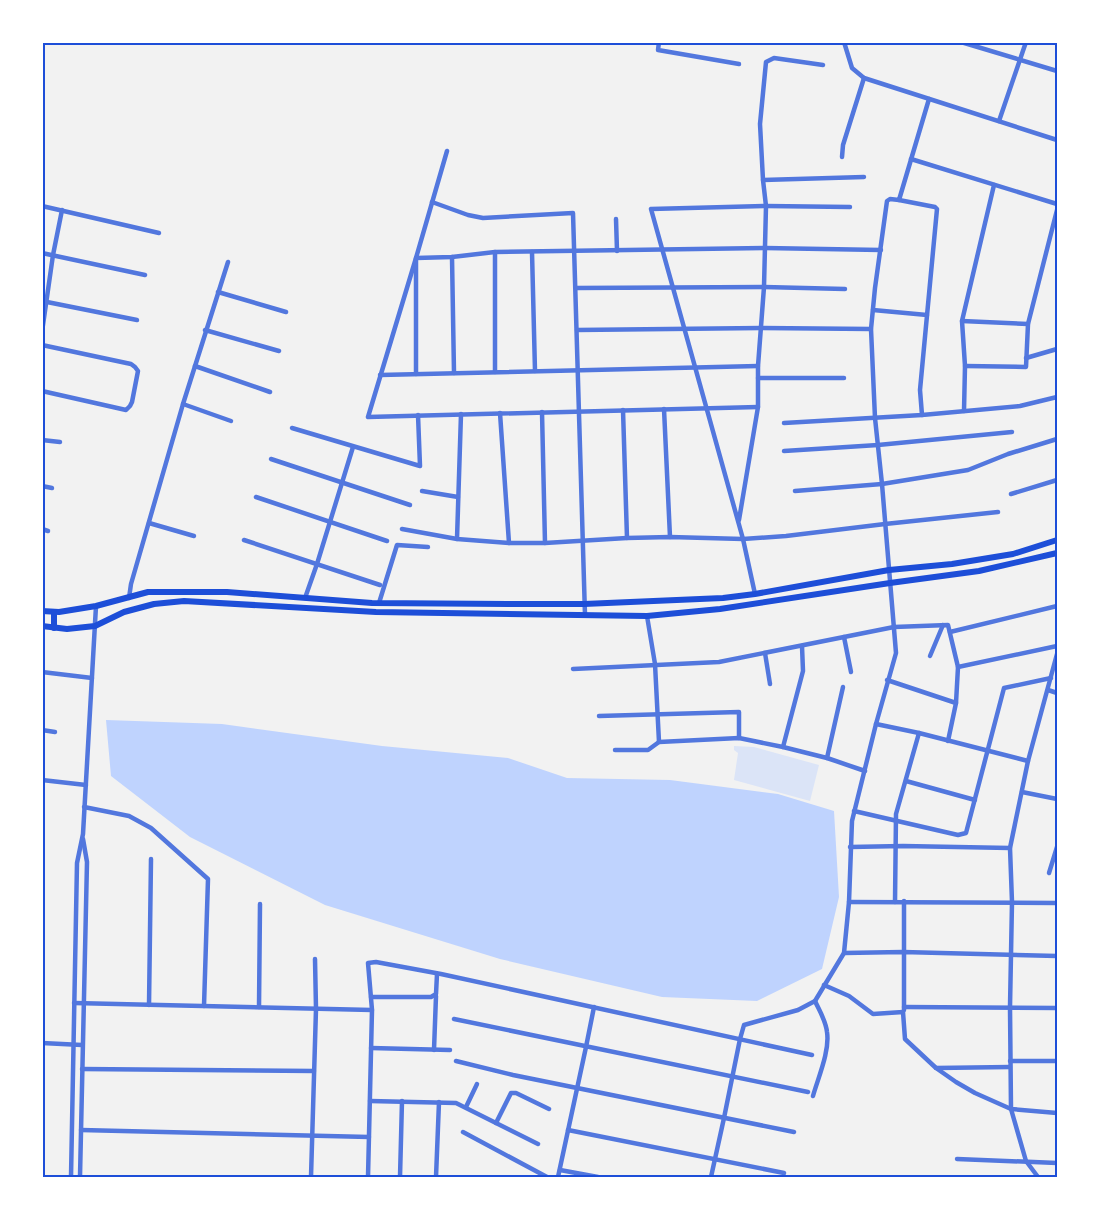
<svg xmlns="http://www.w3.org/2000/svg" width="1099" height="1219" font-family="Cabin,sans-serif">
	<style>
		.green { fill: #dbe4f7 }
		.water { fill: #bfd3fe }
		.lines { fill: none; stroke-linecap: round; stroke-linejoin: round }
		.minor { stroke: #5277de; stroke-width: 4.5 }
		.secondary { stroke: #1d4ed8; stroke-width: 6 }
		.neatline { fill: none; stroke: #1d4ed8; stroke-width: 2 }
	</style>
	<rect width="100%" height="100%" fill="#f2f2f2"/>
	<polygon class="green" points="734,746 754,747 819,765 810,801 734,780 738,753 734,750"/>
	<polygon class="water" points="106,720 222,724 382,746 508,758 567,778 670,780 778,794 834,811 839,897 822,969 757,1001 662,997 500,959 325,905 190,837 111,776"/>
	<g class="lines">
		<g class="minor">
			<polyline points="659,42 658,50 739,64"/>
			<polyline points="844,42 852,68 864,78 1057,140"/>
			<polyline points="961,42 1057,71"/>
			<polyline points="999,121 1026,42"/>
			<polyline points="447,151 416,258 368,417 758,407"/>
			<polyline points="842,157 843,145 864,78"/>
			<polyline points="911,159 1057,204"/>
			<polyline points="763,180 864,177"/>
			<polyline points="899,200 935,207 937,209 920,390 922,415"/>
			<polyline points="432,202 468,215 483,218 573,213 585,615"/>
			<polyline points="42,206 159,233"/>
			<polyline points="616,219 617,251"/>
			<polyline points="495,252 495,372"/>
			<polyline points="532,252 535,371"/>
			<polyline points="42,253 145,275"/>
			<polyline points="452,257 454,373"/>
			<polyline points="576,288 764,287 845,289"/>
			<polyline points="218,292 286,312"/>
			<polyline points="42,301 137,320"/>
			<polyline points="873,310 927,315"/>
			<polyline points="962,321 1028,324"/>
			<polyline points="205,330 279,351"/>
			<polyline points="577,330 761,328 871,329"/>
			<polyline points="42,332 53,255 62,210"/>
			<polyline points="42,345 131,364 135,367 138,371 132,402 130,406 126,410 42,391"/>
			<polyline points="1026,358 1057,349"/>
			<polyline points="195,366 270,392"/>
			<polyline points="965,366 1026,367 1028,324 1057,210"/>
			<polyline points="416,374 416,258 452,257 495,252 765,248 881,250"/>
			<polyline points="380,375 758,366"/>
			<polyline points="758,378 844,378"/>
			<polyline points="183,404 231,421"/>
			<polyline points="664,409 670,537"/>
			<polyline points="623,410 627,538"/>
			<polyline points="964,411 965,366 962,321 994,185"/>
			<polyline points="542,412 545,543"/>
			<polyline points="500,413 509,543"/>
			<polyline points="784,423 922,415 1020,406 1057,397"/>
			<polyline points="292,428 420,466 418,415"/>
			<polyline points="42,440 60,442"/>
			<polyline points="784,451 878,445 1012,432"/>
			<polyline points="271,459 410,505"/>
			<polyline points="42,486 52,488"/>
			<polyline points="422,491 458,497"/>
			<polyline points="795,491 882,484 968,470 1008,454 1057,439"/>
			<polyline points="1011,494 1057,480"/>
			<polyline points="256,497 387,541"/>
			<polyline points="739,520 758,407 758,366 764,287 766,206 763,180 760,124 766,62 774,58 823,65"/>
			<polyline points="149,523 194,536"/>
			<polyline points="42,529 48,531"/>
			<polyline points="402,529 457,539 509,543 545,543 627,538 670,537 743,539 786,536 885,524 998,512"/>
			<polyline points="457,539 461,414"/>
			<polyline points="244,540 380,585"/>
			<polyline points="755,594 743,539 651,209 766,206 850,207"/>
			<polyline points="129,598 131,584 183,404 228,262"/>
			<polyline points="305,598 317,564 353,447"/>
			<polyline points="379,603 397,545 428,547"/>
			<polyline points="647,616 655,664 659,742"/>
			<polyline points="950,632 1057,606"/>
			<polyline points="844,637 851,672"/>
			<polyline points="765,653 770,684"/>
			<polyline points="930,656 943,625"/>
			<polyline points="958,667 1057,646"/>
			<polyline points="573,669 719,662 894,627 948,625 958,667 956,703 948,741"/>
			<polyline points="42,672 92,678"/>
			<polyline points="887,680 956,703"/>
			<polyline points="1048,690 1057,693"/>
			<polyline points="599,716 739,712 739,738"/>
			<polyline points="876,724 919,733 1028,761"/>
			<polyline points="42,730 55,732"/>
			<polyline points="783,747 803,671 802,646"/>
			<polyline points="615,750 648,750 659,742 739,738 783,747 827,758 865,771"/>
			<polyline points="827,758 843,687"/>
			<polyline points="42,780 86,785"/>
			<polyline points="906,781 975,800"/>
			<polyline points="1022,792 1057,799"/>
			<polyline points="84,807 129,816 151,828 208,879 204,1006"/>
			<polyline points="854,811 958,835 966,833 1004,688 1051,678"/>
			<polyline points="850,847 903,846 1010,848"/>
			<polyline points="1049,873 1057,847"/>
			<polyline points="904,901 904,1010"/>
			<polyline points="849,902 1057,903"/>
			<polyline points="895,902 896,814 919,733"/>
			<polyline points="844,953 903,952 1057,956"/>
			<polyline points="824,985 849,996 873,1014 903,1012 905,1039 936,1068 956,1082 975,1093 1011,1109 1057,1113"/>
			<polyline points="371,997 431,997 436,994 437,974"/>
			<polyline points="74,1003 372,1010"/>
			<polyline points="149,1005 151,859"/>
			<polyline points="259,1007 260,904"/>
			<polyline points="904,1007 1057,1008"/>
			<polyline points="454,1019 808,1092"/>
			<polyline points="42,1043 82,1045"/>
			<polyline points="371,1048 450,1050"/>
			<polyline points="434,1050 436,996"/>
			<polyline points="456,1061 513,1075 794,1132"/>
			<polyline points="1010,1061 1057,1061"/>
			<polyline points="936,1068 1010,1067"/>
			<polyline points="82,1069 314,1071"/>
			<path d="M813 1096C818 1078 830 1051 827 1032 826 1021 819 1010 815 1001"/>
			<polyline points="370,1101 456,1103 538,1144"/>
			<polyline points="466,1107 477,1084"/>
			<polyline points="496,1123 511,1093 516,1093 549,1109"/>
			<polyline points="81,1130 369,1137"/>
			<polyline points="568,1130 784,1173"/>
			<polyline points="463,1132 547,1177"/>
			<polyline points="957,1159 1057,1163"/>
			<polyline points="560,1170 598,1177"/>
			<polyline points="71,1177 77,863 83,834 96,606"/>
			<polyline points="80,1177 87,862 83,839"/>
			<polyline points="311,1177 316,1009 315,959"/>
			<polyline points="368,1177 372,1010 368,963 376,962 441,974 812,1055"/>
			<polyline points="400,1177 402,1101"/>
			<polyline points="436,1177 439,1102"/>
			<polyline points="558,1177 586,1047 594,1007"/>
			<polyline points="711,1177 724,1118 740,1039 744,1025 798,1010 815,1001 844,953 849,902 852,821 876,724 896,653 882,484 875,418 871,329 875,288 887,201 890,199 899,200 929,99"/>
			<polyline points="1038,1177 1026,1161 1011,1109 1010,1007 1012,902 1010,848 1028,761 1057,654"/>
		</g>
		<g class="secondary">
			<polyline points="42,611 59,612 96,606 148,592 227,592 372,603 508,604 584,604 723,598 755,594 889,570 952,564 1013,554 1057,540"/>
			<polyline points="42,626 67,629 95,626 124,612 154,604 184,601 376,612 647,616 720,609 890,583 979,571 1057,553"/>
			<polyline points="54,628 54,612"/>
		</g>
	</g>
	<rect width="1099" height="1219" fill="none" stroke="#ffffff" stroke-width="87"/>
	<rect x="44" y="44" width="1012" height="1132" class="neatline"/>
</svg>
